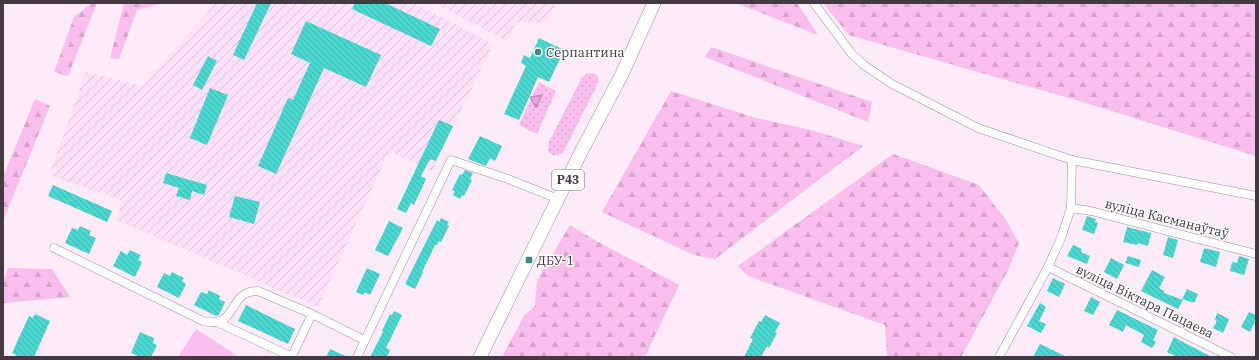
<svg xmlns="http://www.w3.org/2000/svg" width="1259" height="360" font-family="'IBM Plex Serif',serif">
	<style>
		.industrial { fill: url(#industrial-furrows) }
		.grass { fill: url(#grass-dots) }
		.forest { fill: url(#forest-firs) }
		.green { fill: #f9bdee }
		.water { fill: url(#water-waves); stroke: #ba82b0 }
		.building { fill: url(#building-back-hatch) }
		.lines { fill: none; stroke-linecap: round; stroke-linejoin: round }
		.street-casing { stroke: #a88ca2; stroke-width: 9 }
		.primary-casing { stroke: #a88ca2; stroke-width: 14 }
		.street { stroke: #fff; stroke-width: 8 }
		.primary { stroke: #fff; stroke-width: 13 }
		.poi-dot { fill: #3f8781; stroke: #fff; stroke-width: 1.5 }
		.labels { text-anchor: middle; stroke-width: 3; stroke-linejoin: round; paint-order: stroke }
		.shield { fill: #fff; stroke: #7c747b; stroke-width: 1 }
		.shield-label { font-size: 12px; font-weight: bold; fill: #443842 }
		.poi-label { font-size: 13px; fill: #443842; stroke: #fff; text-anchor: start }
		.street-label { font-size: 13px; fill: #443842; stroke: #fff }
	</style>
	<defs>
		<pattern id="industrial-furrows" width="10" height="10" patternUnits="userSpaceOnUse"><rect width="10" height="10" fill="#fee0f8"/><path d="M-1 1l2-2M0 10L10 0M9 11l2-2" fill="none" stroke="#dbc1d6"/></pattern>
		<pattern id="grass-dots" width="8" height="8" patternUnits="userSpaceOnUse"><rect width="8" height="8" fill="#f9bdee"/><path d="M2 2h.1M6 6h.1" fill="none" stroke="#d7a3cd" stroke-width="1.8" stroke-linecap="round"/></pattern>
		<pattern id="forest-firs" width="22" height="20" patternUnits="userSpaceOnUse"><rect width="22" height="20" fill="#f9bdee"/><path d="M5 1l3.5 6h-7zM16 11l3.5 6h-7z" fill="#d7a3cd"/></pattern>
		<pattern id="water-waves" width="16" height="10" patternUnits="userSpaceOnUse"><rect width="16" height="10" fill="#eda1df"/><path d="M0 5q4-4 8 0t8 0" fill="none" stroke="#c284b6"/></pattern>
		<pattern id="building-back-hatch" width="6" height="6" patternUnits="userSpaceOnUse"><rect width="6" height="6" fill="#49d7cf"/><path d="M-1 5l2 2M0 0l6 6M5-1l2 2" fill="none" stroke="#41b9b3"/></pattern>
	</defs>
	<rect width="100%" height="100%" fill="#fdebf9"/>
	<g class="industrial">
		<polygon points="216,3 414,3 493,44 432,171 389,151 318,307 116,220 123,201 49,175 86,72 141,86"/>
		<polygon points="434,3 556,3 548,20 542,23 536,23 521,21 515,24 507,41"/>
	</g>
	<g class="grass">
		<polygon points="590,73 597,75 599,81 563,153 558,155 553,155 548,151 549,142 581,79 586,74"/>
		<polygon points="539,82 556,91 537,134 519,125"/>
	</g>
	<g class="forest">
		<polygon points="92,3 97,3 68,76 54,72 74,17"/>
		<polygon points="124,3 163,3 137,10 119,59 110,58"/>
		<polygon points="736,3 797,3 818,35"/>
		<polygon points="823,3 1256,3 1256,156 1083,102 849,35"/>
		<polygon points="711,47 872,102 868,122 705,57"/>
		<polygon points="671,91 756,118 811,130 863,146 715,259 694,255 602,212"/>
		<polygon points="35,99 50,106 3,221 3,177"/>
		<polygon points="893,154 979,185 1006,220 1019,243 1008,270 961,357 887,357 885,325 748,276 738,266"/>
		<polygon points="570,225 591,238 679,285 645,357 502,357 524,316 535,306 537,281"/>
		<polygon points="8,268 52,269 70,297 3,303 3,283"/>
	</g>
	<polygon class="green" points="196,329 239,357 178,357"/>
	<polygon class="water" points="542,95 536,108 530,97"/>
	<g class="building">
		<polygon points="257,3 271,3 244,60 233,55"/>
		<polygon points="355,3 385,3 440,29 431,46 352,9"/>
		<polygon points="306,21 381,55 366,87 324,68 276,174 258,166 288,98 293,100 310,63 291,54"/>
		<polygon points="539,38 564,50 549,82 538,77 519,120 504,114 526,66 521,63 524,55 530,58"/>
		<polygon points="208,56 217,61 202,90 193,85"/>
		<polygon points="210,88 228,95 207,145 190,138"/>
		<polygon points="439,120 453,126 436,161 430,159 421,176 426,179 414,205 411,203 406,213 397,209"/>
		<polygon points="480,136 502,146 495,161 490,158 486,166 468,159"/>
		<polygon points="465,170 473,173 470,179 472,180 464,196 462,195 460,199 453,195 455,191 452,190 460,174 462,175"/>
		<polygon points="166,173 207,185 204,195 192,191 190,200 176,196 179,188 163,183"/>
		<polygon points="53,185 112,211 107,222 48,196"/>
		<polygon points="235,196 260,202 254,224 229,217"/>
		<polygon points="1087,216 1096,219 1095,222 1098,223 1094,234 1082,230"/>
		<polygon points="441,218 449,222 447,225 449,226 441,242 439,241 437,245 435,245 422,272 423,272 415,289 405,284 437,220 439,222"/>
		<polygon points="389,221 403,228 388,256 375,250"/>
		<polygon points="80,226 91,231 89,235 96,238 89,254 65,243 72,228 78,230"/>
		<polygon points="1127,227 1151,233 1148,246 1138,243 1137,245 1123,242"/>
		<polygon points="1168,237 1178,240 1173,258 1163,255"/>
		<polygon points="1073,245 1082,249 1081,252 1090,256 1087,264 1067,256"/>
		<polygon points="1204,248 1220,252 1216,267 1200,262"/>
		<polygon points="130,250 141,255 138,260 142,262 135,277 113,266 121,251 127,255"/>
		<polygon points="1128,256 1141,260 1139,267 1125,263"/>
		<polygon points="1239,256 1249,259 1244,275 1230,271 1232,262 1237,263"/>
		<polygon points="1111,258 1124,265 1117,279 1104,272"/>
		<polygon points="367,268 380,274 370,295 365,292 363,295 356,292"/>
		<polygon points="1152,270 1165,277 1159,288 1164,291 1164,293 1183,300 1178,309 1141,291"/>
		<polygon points="172,272 184,278 182,281 186,284 179,298 157,287 164,273 170,276"/>
		<polygon points="1053,278 1065,284 1059,297 1047,291"/>
		<polygon points="1187,289 1198,294 1194,303 1182,299"/>
		<polygon points="209,290 220,296 219,299 225,302 219,315 216,316 194,305 201,292 207,294"/>
		<polygon points="1091,297 1100,302 1093,315 1084,311"/>
		<polygon points="1040,303 1046,307 1039,321 1046,324 1041,333 1027,326"/>
		<polygon points="246,305 295,329 288,344 238,321"/>
		<polygon points="1117,310 1158,330 1153,340 1156,342 1152,348 1141,342 1144,335 1126,325 1123,332 1109,325"/>
		<polygon points="394,311 402,315 386,348 390,350 387,357 370,357 383,332 382,331 390,314 392,315"/>
		<polygon points="1249,312 1256,315 1256,319 1250,332 1241,327"/>
		<polygon points="1217,313 1229,319 1223,333 1213,328 1217,321 1215,320"/>
		<polygon points="35,314 50,321 34,357 15,357 16,355 12,353 29,316 33,318"/>
		<polygon points="765,315 780,323 775,332 777,333 769,348 767,346 761,357 744,357 753,339 750,338 759,321 761,322"/>
		<polygon points="140,332 154,338 153,343 157,345 151,357 140,357 131,353"/>
		<polygon points="1174,337 1183,342 1212,357 1177,357 1167,352"/>
		<polygon points="1040,344 1067,357 1033,357"/>
		<polygon points="330,349 348,357 326,357"/>
	</g>
	<g class="lines">
		<g class="street-casing">
			<g id="street">
				<polyline points="814,3 851,53 864,65 892,84 978,128 1072,160 1256,196"/>
				<polyline points="1071,208 1091,211 1256,254"/>
				<path d="M54 248 203 321C239 330 226 291 258 291L312 314 364 340"/>
				<polyline points="1048,267 1231,357"/>
				<polyline points="219,323 288,355 293,354 312,314"/>
				<polyline points="357,357 451,160 508,179 558,199"/>
				<polyline points="999,357 1048,267 1061,238 1071,208 1072,160"/>
			</g>
		</g>
		<g class="primary-casing">
			<polyline id="primary" points="480,357 580,154 622,74 654,3"/>
		</g>
		<use href="#street" class="street"/>
		<use href="#primary" class="primary"/>
	</g>
	<g class="poi-dot">
		<circle cx="538" cy="52" r="4"/>
		<rect x="525" y="256" width="8" height="8" rx="2"/>
	</g>
	<g class="labels">
		<rect class="shield" x="552" y="170" width="32" height="20" rx="3"/>
		<g class="shield-label">
			<text x="568" y="184">Р43</text>
		</g>
		<g class="poi-label">
			<text x="546" y="57">Серпантина</text>
			<text x="537" y="265">ДБУ-1</text>
		</g>
		<g class="street-label">
			<text transform="translate(1167 218) rotate(14)" y="5">вуліца Касманаўтаў</text>
			<text transform="translate(1145 301) rotate(26)" y="5">вуліца Віктара Пацаева</text>
		</g>
	</g>
	<rect width="1259" height="360" fill="none" stroke="#443842" stroke-width="8"/>
</svg>
